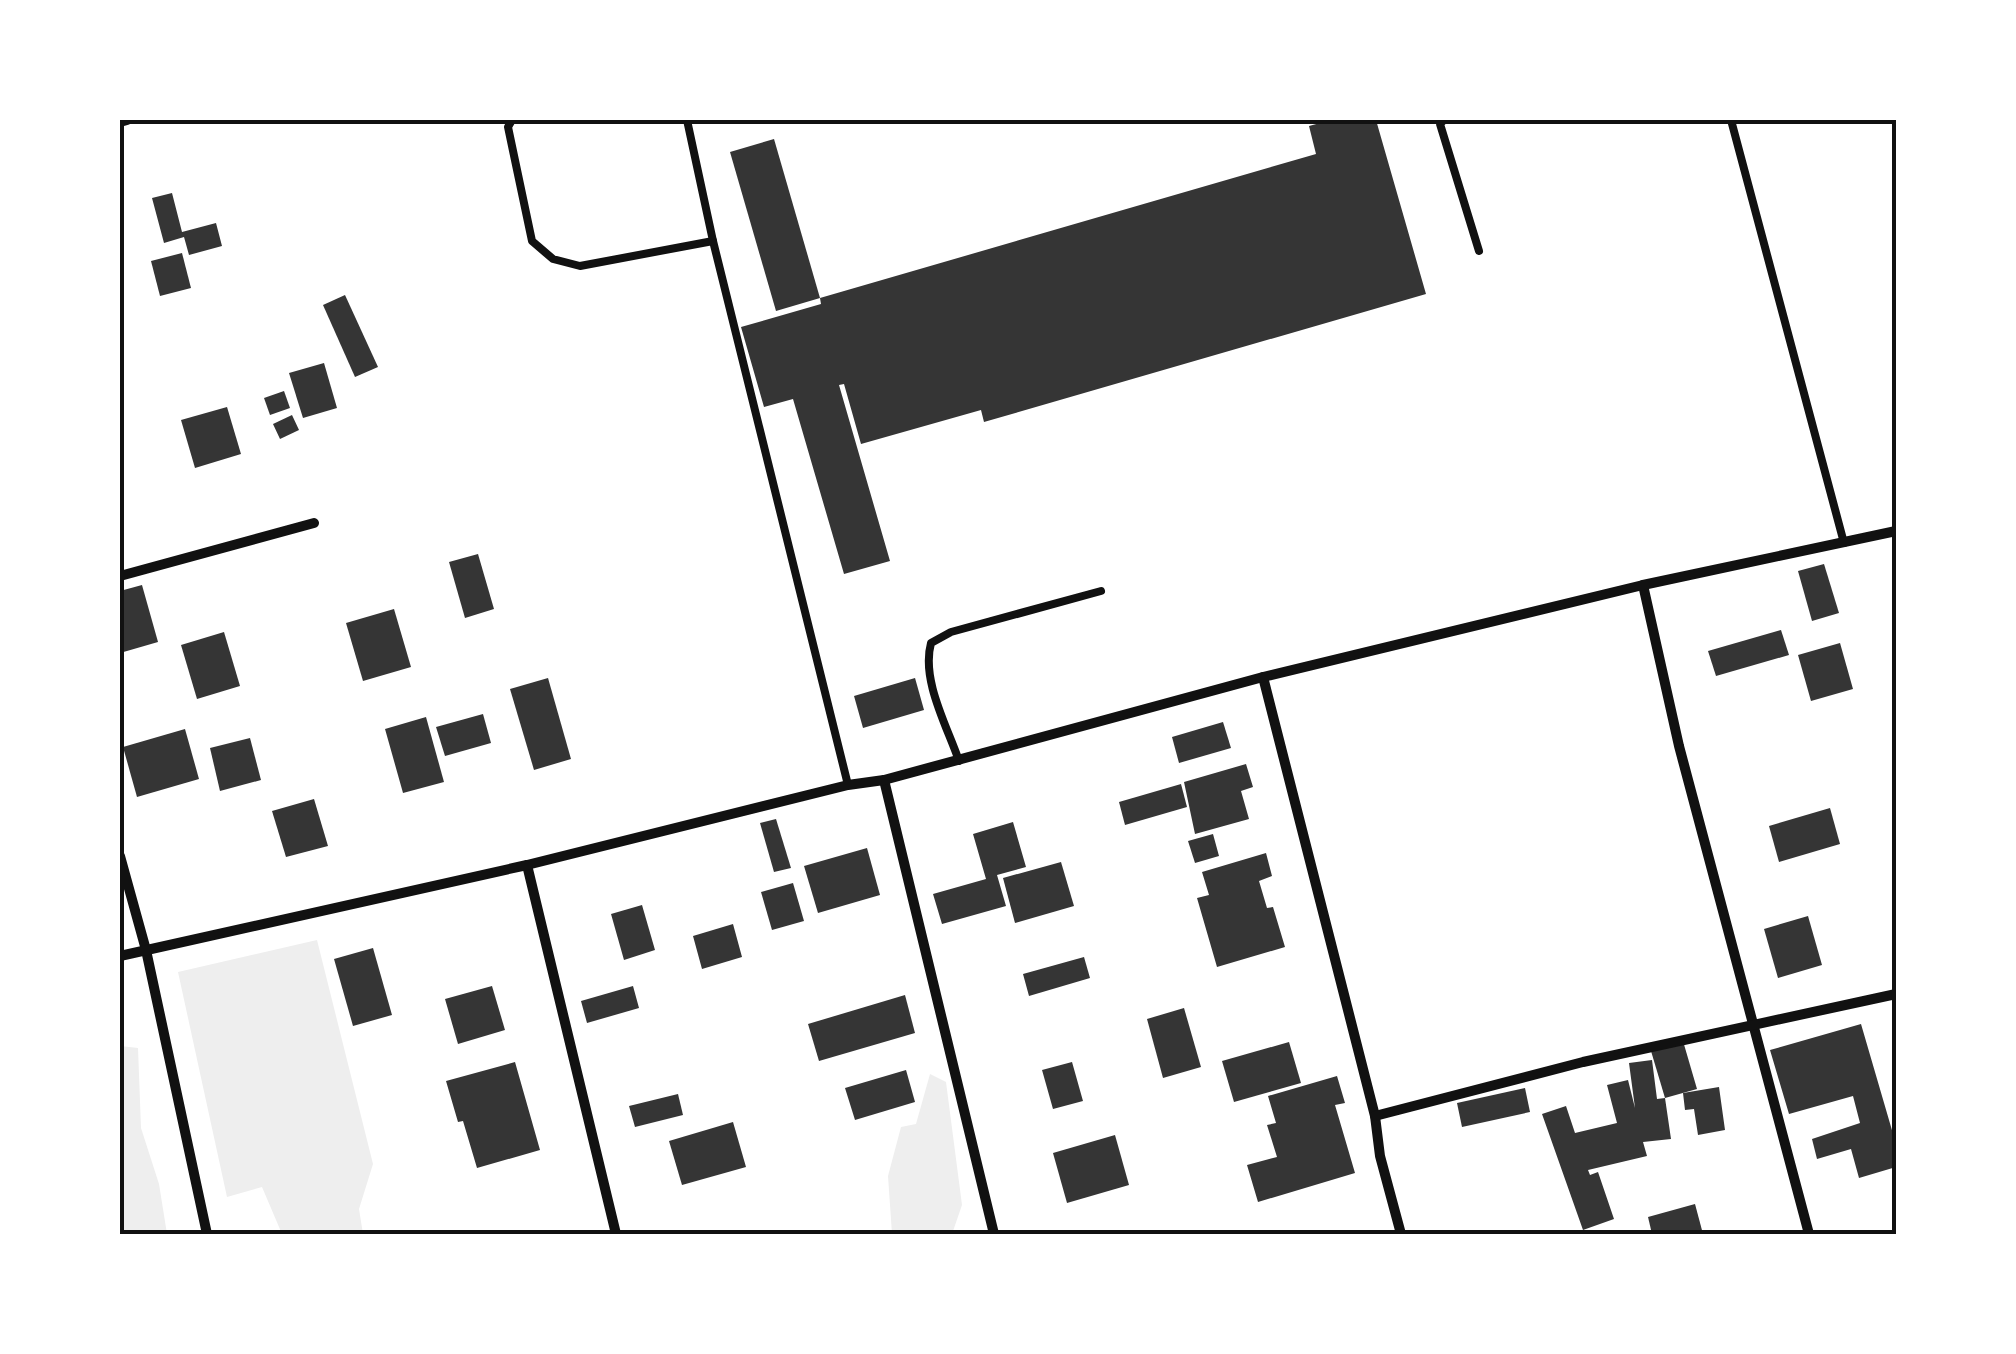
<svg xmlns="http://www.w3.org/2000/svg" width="2016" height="1354" font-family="Poppins,sans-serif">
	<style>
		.green { fill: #eee }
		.building { fill: #353535 }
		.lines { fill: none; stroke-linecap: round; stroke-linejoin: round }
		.service { stroke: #111; stroke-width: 8 }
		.minor { stroke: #111; stroke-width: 10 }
		.neatline { fill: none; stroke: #111; stroke-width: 4 }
	</style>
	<rect width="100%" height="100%" fill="#fff"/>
	<g class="green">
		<polygon points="317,940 373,1164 359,1209 363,1234 282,1234 262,1187 227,1197 178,972"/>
		<polygon points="120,1046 138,1048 141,1128 159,1184 167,1234 120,1234"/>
		<polygon points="930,1074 946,1082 962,1205 952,1234 892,1234 888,1176 901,1127 916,1124"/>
	</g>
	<g class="building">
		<polygon points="1331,120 1376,120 1426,294 984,422 981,410 861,444 844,384 839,385 890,561 844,574 793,399 764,407 741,327 821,304 820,298 1316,154 1309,126"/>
		<polygon points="774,139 820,298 776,311 730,152"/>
		<polygon points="172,193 182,232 216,223 222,246 189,255 184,237 164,243 152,198"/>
		<polygon points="182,253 191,288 160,296 151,261"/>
		<polygon points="345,295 378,367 355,377 323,305"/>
		<polygon points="324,363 337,408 303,418 289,373"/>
		<polygon points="284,391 290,408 270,415 264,398"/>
		<polygon points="227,407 241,454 195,468 181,420"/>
		<polygon points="292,415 299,430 280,439 273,424"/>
		<polygon points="478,554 494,609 465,618 449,562"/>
		<polygon points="1824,564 1839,613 1812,621 1798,571"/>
		<polygon points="142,585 158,642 120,653 120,591"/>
		<polygon points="394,609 411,667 363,681 346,623"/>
		<polygon points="1781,630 1789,655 1716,676 1708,651"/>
		<polygon points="224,632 240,686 197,699 181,645"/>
		<polygon points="1840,643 1853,689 1811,701 1798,655"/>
		<polygon points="548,678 571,759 534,770 510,689"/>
		<polygon points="915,678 924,710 863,728 854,696"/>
		<polygon points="483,714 491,743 445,756 436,727"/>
		<polygon points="426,717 444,782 403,793 385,729"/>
		<polygon points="1223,722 1231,748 1179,763 1172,737"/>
		<polygon points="185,729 199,779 137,797 123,747"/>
		<polygon points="250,738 261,780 220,791 210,748"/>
		<polygon points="1246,764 1253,787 1241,791 1249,819 1195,834 1184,782"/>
		<polygon points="1181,784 1187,807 1125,825 1119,802"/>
		<polygon points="314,799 328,846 286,857 272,811"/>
		<polygon points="1830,808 1840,844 1779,862 1769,826"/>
		<polygon points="776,819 791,868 774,872 760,823"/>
		<polygon points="1013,822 1026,867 997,875 1006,906 942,924 933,894 986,879 973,834"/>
		<polygon points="1213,834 1219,856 1195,863 1188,841"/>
		<polygon points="867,848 880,895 818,913 804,866"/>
		<polygon points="1266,853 1272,876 1259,881 1267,908 1273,907 1285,947 1217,967 1197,898 1209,895 1202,872"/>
		<polygon points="1061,862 1074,906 1015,923 1003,878"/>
		<polygon points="793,883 804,921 772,930 761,892"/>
		<polygon points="642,905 655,950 624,960 611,914"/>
		<polygon points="1808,916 1822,965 1778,978 1764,929"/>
		<polygon points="733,924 742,957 702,969 693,936"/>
		<polygon points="373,948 392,1015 353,1026 334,959"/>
		<polygon points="1084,957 1090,978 1029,996 1023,974"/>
		<polygon points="492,986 505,1030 458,1044 445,999"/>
		<polygon points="633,986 639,1008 587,1023 581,1001"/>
		<polygon points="905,995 915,1033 819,1061 808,1024"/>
		<polygon points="1184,1008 1201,1067 1163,1078 1147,1019"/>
		<polygon points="1861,1024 1896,1144 1896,1167 1859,1178 1851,1149 1817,1159 1812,1139 1860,1123 1853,1096 1789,1114 1770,1050"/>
		<polygon points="1683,1041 1697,1089 1665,1098 1651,1051"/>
		<polygon points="1289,1042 1301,1083 1234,1102 1222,1061"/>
		<polygon points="1652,1060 1657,1099 1665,1098 1671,1139 1643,1142 1647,1156 1588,1170 1590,1175 1598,1172 1614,1219 1583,1230 1542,1114 1566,1106 1575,1133 1617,1123 1607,1085 1628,1080 1635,1108 1629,1063"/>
		<polygon points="515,1062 540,1150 477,1168 463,1121 458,1122 446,1081"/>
		<polygon points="1072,1062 1083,1101 1053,1109 1042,1070"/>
		<polygon points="906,1070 915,1102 855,1120 845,1088"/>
		<polygon points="1337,1076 1345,1103 1335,1105 1355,1173 1258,1202 1247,1165 1277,1157 1267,1125 1276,1123 1268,1096"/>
		<polygon points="1719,1087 1725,1130 1698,1135 1694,1109 1685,1110 1683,1093"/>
		<polygon points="1525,1088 1530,1112 1462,1127 1457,1103"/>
		<polygon points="678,1094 683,1115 635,1127 629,1106"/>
		<polygon points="733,1122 746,1167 682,1185 669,1141"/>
		<polygon points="1115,1135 1129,1185 1067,1203 1053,1153"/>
		<polygon points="1695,1204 1703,1234 1652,1234 1648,1217"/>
	</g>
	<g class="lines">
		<g class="service">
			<polyline points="512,120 508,127 532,241 553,259 580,266 713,241"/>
			<polyline points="687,120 713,241 848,785"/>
			<polyline points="1444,120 1440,124 1479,251"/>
			<polyline points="1731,120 1844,543"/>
			<path d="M959 761C947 726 921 680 931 643L951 632 1101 591"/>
		</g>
		<g class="minor">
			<polyline points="120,122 127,120"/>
			<polyline points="120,576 314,523"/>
			<polyline points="1643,585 1679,746 1809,1234"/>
			<polyline points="1263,677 1375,1116 1380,1156 1401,1234"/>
			<polyline points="884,780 994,1234"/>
			<polyline points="120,856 146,950 207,1234"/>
			<polyline points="527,865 616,1234"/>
			<polyline points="120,956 527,865 848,785 884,780 1263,677 1643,585 1896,531"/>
			<polyline points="1375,1116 1583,1062 1896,994"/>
		</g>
	</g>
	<rect width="2016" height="1354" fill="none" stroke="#ffffff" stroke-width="245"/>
	<rect x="122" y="122" width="1772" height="1110" class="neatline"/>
</svg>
